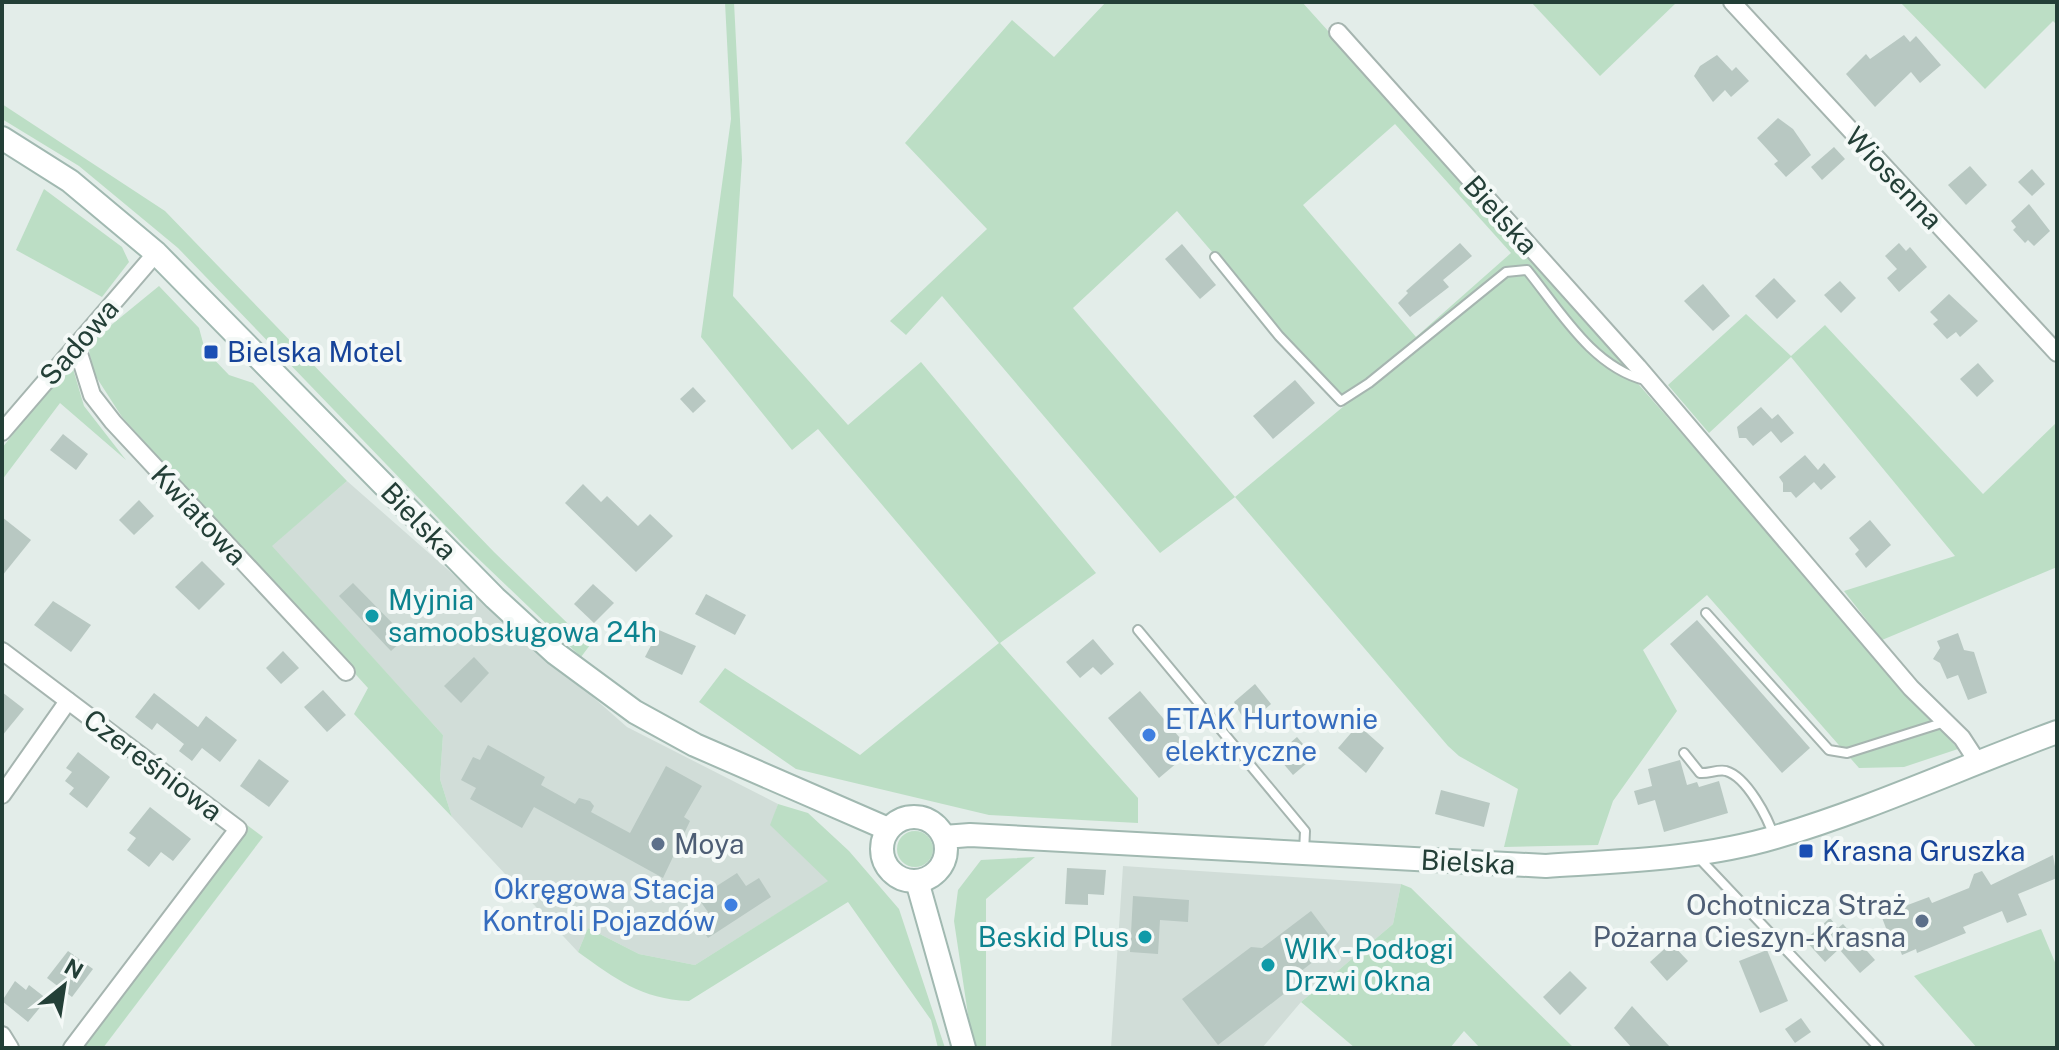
<svg xmlns="http://www.w3.org/2000/svg" width="2059" height="1050" font-family="'Public Sans',sans-serif">
	<style>
		.built { fill: #d1ddd8 }
		.green { fill: #bcdec5; fill-rule: evenodd }
		.building { fill: #b8c8c2 }
		.lines { fill: none; stroke-linecap: round; stroke-linejoin: round }
		.lane-casing { stroke: #a6b5b0; stroke-width: 12 }
		.street-casing { stroke: #a6b5b0; stroke-width: 20 }
		.secondary-casing { stroke: #a1b9b1; stroke-width: 26 }
		.lane { stroke: #fff; stroke-width: 8 }
		.street { stroke: #fff; stroke-width: 16 }
		.secondary { stroke: #fff; stroke-width: 22 }
		.transit-dot { fill: #1a4fb4; stroke: #f4f9f7; stroke-width: 3 }
		.culture-dot { fill: #0f9aa8; stroke: #f4f9f7; stroke-width: 3 }
		.shop-dot { fill: #3f7fe0; stroke: #f4f9f7; stroke-width: 3 }
		.service-dot { fill: #5c6f8a; stroke: #f4f9f7; stroke-width: 3 }
		.labels { text-anchor: middle; stroke-width: 8; stroke-linejoin: round; paint-order: stroke }
		.street-label { font-size: 28px; fill: #233f37; stroke: #f4f9f7 }
		.transit-label { font-size: 28px; fill: #164399; stroke: #f4f9f7; text-anchor: start }
		.culture-label { font-size: 28px; fill: #0d838f; stroke: #f4f9f7; text-anchor: start }
		.shop-label { font-size: 28px; fill: #366cbe; stroke: #f4f9f7; text-anchor: start }
		.service-label { font-size: 28px; fill: #4e5e75; stroke: #f4f9f7; text-anchor: start }
	</style>
	<rect width="100%" height="100%" fill="#e3ede9"/>
	<g class="built">
		<polygon points="347,481 627,727 778,804 771,825 829,881 695,965 639,954 588,928 578,952 452,817 440,779 443,735 271,546"/>
		<polygon points="1123,866 1401,884 1393,924 1301,1002 1262,1048 1111,1048"/>
	</g>
	<g class="green">
		<polygon points="725,2 734,2 742,160 733,296 848,425 921,362 1096,573 1000,643 1138,798 1138,823 989,815 796,769 699,702 725,668 860,755 999,643 818,429 792,450 701,337 731,119"/>
		<path d="M1106 2H1302L1628 364 1626 370 1958 749 1904 767 1859 768 1707 595 1643 650 1677 711 1613 801 1598 845 1504 847 1518 789 1459 756 1448 746 1235 497 1160 553 942 296 906 335 890 321 987 229 905 143 1012 20 1054 57ZM1395 124 1511 253 1416 337 1303 205ZM1177 211 1344 406 1235 497 1073 308Z"/>
		<polygon points="1531,2 1677,2 1600,76"/>
		<polygon points="1900,2 2057,2 2057,25 2053,21 1985,89"/>
		<polygon points="2,104 165,211 494,552 590,645 581,657 464,545 178,248 79,166 2,119"/>
		<polygon points="44,189 122,247 129,262 102,297 16,250"/>
		<polygon points="159,286 199,328 205,350 229,375 253,383 347,481 272,546 443,735 440,779 452,817 354,714 368,688 122,417 93,372 88,344"/>
		<polygon points="1746,314 1791,356 1825,325 1983,494 2057,422 2057,567 1882,640 1844,591 1955,556 1791,357 1709,433 1668,385"/>
		<polygon points="71,362 84,406 126,460 60,403 2,480 2,448"/>
		<path d="M778 804 808 813 849 851 899 909 945 1048H938L931 1020 848 902 689 1001C641 999 616 979 578 952L588 928 639 954 695 965 828 881 770 825Z"/>
		<polygon points="247,825 263,837 103,1048 79,1048"/>
		<circle cx="915" cy="849" r="18"/>
		<polygon points="1035,857 986,899 986,1048 973,1048 954,921 958,890 981,860"/>
		<polygon points="1401,884 1411,888 1574,1048 1480,1048 1464,1031 1450,1048 1355,1048 1301,1002 1393,924"/>
		<polygon points="2041,929 2057,967 2057,1048 1977,1048 1914,976"/>
	</g>
	<g class="building">
		<polygon points="1904,35 1910,42 1916,36 1941,65 1920,83 1911,72 1875,107 1846,74 1866,54 1870,59"/>
		<polygon points="1717,55 1732,71 1736,67 1749,81 1731,97 1725,90 1713,102 1694,76 1700,66"/>
		<polygon points="1778,118 1793,129 1811,155 1786,177 1774,164 1778,161 1757,138"/>
		<polygon points="1834,147 1845,159 1822,180 1811,167"/>
		<polygon points="1970,166 1987,185 1966,205 1948,185"/>
		<polygon points="2032,169 2045,184 2032,196 2018,182"/>
		<polygon points="2029,204 2050,231 2034,246 2028,240 2025,243 2013,230 2016,227 2011,221"/>
		<polygon points="1460,243 1472,256 1443,280 1449,287 1410,317 1398,303 1408,293 1406,291"/>
		<polygon points="1899,243 1906,251 1910,247 1927,267 1899,292 1887,278 1897,269 1885,256"/>
		<polygon points="1182,244 1216,285 1200,299 1165,259"/>
		<polygon points="1774,278 1796,301 1777,319 1755,296"/>
		<polygon points="1840,281 1856,298 1841,313 1824,295"/>
		<polygon points="1703,284 1730,316 1713,331 1684,301"/>
		<polygon points="1949,294 1978,321 1960,337 1956,332 1947,339 1933,324 1938,320 1930,312"/>
		<polygon points="1978,363 1994,381 1977,397 1960,379"/>
		<polygon points="1295,380 1315,403 1273,439 1253,416"/>
		<polygon points="693,387 706,401 693,413 680,399"/>
		<polygon points="1761,407 1772,419 1778,414 1794,433 1781,443 1771,431 1753,446 1746,438 1739,438 1737,427"/>
		<polygon points="63,434 88,454 76,470 50,450"/>
		<polygon points="1805,455 1818,470 1824,463 1836,477 1821,490 1814,482 1796,498 1791,492 1783,492 1783,483 1779,477"/>
		<polygon points="583,484 601,502 607,496 638,526 650,514 673,536 636,572 565,503"/>
		<polygon points="139,500 154,516 134,535 119,520"/>
		<polygon points="2,517 31,540 2,576"/>
		<polygon points="1870,520 1891,545 1866,568 1855,554 1859,550 1849,538"/>
		<polygon points="202,561 225,584 199,610 175,587"/>
		<polygon points="353,583 406,637 391,651 339,596"/>
		<polygon points="593,584 614,603 594,623 574,604"/>
		<polygon points="706,594 746,615 735,635 695,614"/>
		<polygon points="53,601 91,625 71,652 34,625"/>
		<polygon points="1697,620 1810,748 1782,773 1670,644"/>
		<polygon points="659,630 696,646 682,675 645,657"/>
		<polygon points="1958,633 1964,650 1974,652 1987,693 1968,700 1958,675 1947,679 1940,663 1933,659 1940,648 1937,641"/>
		<polygon points="1093,639 1114,664 1101,675 1093,667 1080,678 1066,662"/>
		<polygon points="283,651 299,668 281,684 266,668"/>
		<polygon points="474,657 489,673 461,703 444,686"/>
		<polygon points="1255,684 1271,704 1247,725 1234,702"/>
		<polygon points="323,690 346,715 327,732 304,707"/>
		<polygon points="1140,691 1191,751 1159,778 1108,718"/>
		<polygon points="2,692 24,709 2,736"/>
		<polygon points="154,693 198,727 206,716 237,740 220,762 202,748 192,761 179,751 184,744 157,723 152,730 135,717"/>
		<polygon points="1358,725 1384,748 1366,773 1338,748"/>
		<polygon points="1297,737 1314,757 1293,775 1276,755"/>
		<polygon points="488,745 545,777 541,785 575,804 579,798 590,801 594,806 591,812 630,833 666,766 702,786 684,817 690,821 663,878 534,807 522,828 470,799 476,788 461,780 473,757 480,760"/>
		<polygon points="78,752 110,777 87,808 69,794 74,788 65,781 72,772 66,768"/>
		<polygon points="259,759 289,781 269,807 240,786"/>
		<polygon points="1680,760 1687,785 1697,782 1699,787 1719,781 1728,813 1664,832 1655,800 1638,805 1634,791 1652,786 1648,769"/>
		<polygon points="1441,790 1490,803 1484,827 1435,814"/>
		<polygon points="150,807 191,839 173,861 161,852 149,867 127,850 136,838 129,833"/>
		<polygon points="2053,855 2057,878 2018,894 2027,915 2007,923 2002,911 1963,927 1966,933 1917,953 1916,949 1902,955 1899,947 1894,949 1881,915 1929,897 1932,903 1969,888 1974,874 1982,871 1991,885"/>
		<polygon points="1067,868 1106,870 1104,895 1088,894 1088,905 1065,904"/>
		<polygon points="737,873 746,886 759,878 771,897 708,938 695,920 708,912 698,898"/>
		<polygon points="1133,896 1189,900 1188,922 1160,920 1158,954 1130,952"/>
		<polygon points="1311,911 1336,944 1287,982 1285,993 1218,1045 1182,999 1251,947 1262,948"/>
		<polygon points="1830,918 1838,928 1843,924 1875,960 1860,973 1839,949 1825,962 1805,940"/>
		<polygon points="1671,943 1688,961 1667,981 1650,962"/>
		<polygon points="1767,950 1788,1001 1760,1013 1739,961"/>
		<polygon points="68,951 93,969 72,997 47,978"/>
		<polygon points="1570,971 1587,988 1560,1015 1543,997"/>
		<polygon points="15,981 26,990 29,985 47,999 28,1022 2,1001"/>
		<polygon points="1632,1006 1654,1030 1671,1048 1632,1048 1614,1028"/>
		<polygon points="1801,1018 1811,1032 1795,1043 1785,1029"/>
	</g>
	<g class="lines">
		<g class="lane-casing">
			<g id="lane">
				<path d="M1215 257 1279 336 1341 401 1369 383 1506 272 1527 270C1559 309 1592 367 1645 380"/>
				<polyline points="1706,613 1829,750 1847,753 1945,722"/>
				<polyline points="1138,630 1305,831 1304,852"/>
				<path d="M1684 753 1700 773C1708 774 1718 769 1726 771 1747 777 1768 818 1774 837"/>
				<polyline points="1698,857 1879,1048"/>
			</g>
		</g>
		<g class="street-casing">
			<g id="street">
				<polyline points="1732,2 2057,353"/>
				<polyline points="1338,32 1638,367 1911,688 1962,738 1977,761"/>
				<polyline points="76,344 92,395 113,422 346,672"/>
				<polyline points="2,432 156,253"/>
				<polyline points="2,651 238,829 72,1048"/>
				<polyline points="2,795 68,701"/>
				<polyline points="2,1035 10,1048"/>
			</g>
		</g>
		<g class="secondary-casing">
			<g id="secondary">
				<polyline points="2,138 70,181 156,253 495,598 555,653 635,712 695,745 888,829"/>
				<circle cx="914" cy="849" r="32"/>
				<path d="M944 837 970 835 1546 866C1622 861 1702 859 1776 837 1871 809 1964 766 2057 732"/>
				<polyline points="917,881 964,1048"/>
			</g>
		</g>
		<use href="#lane" class="lane"/>
		<use href="#street" class="street"/>
		<use href="#secondary" class="secondary"/>
	</g>
	<g class="transit-dot">
		<rect x="203" y="344" width="16" height="16" rx="4"/>
		<rect x="1798" y="843" width="16" height="16" rx="4"/>
	</g>
	<g class="culture-dot">
		<circle cx="372" cy="616" r="8"/>
		<circle cx="1145" cy="937" r="8"/>
		<circle cx="1268" cy="965" r="8"/>
	</g>
	<g class="shop-dot">
		<circle cx="1149" cy="735" r="8"/>
		<circle cx="731" cy="905" r="8"/>
	</g>
	<g class="service-dot">
		<circle cx="658" cy="844" r="8"/>
		<circle cx="1922" cy="921" r="8"/>
	</g>
	<g class="labels">
		<g class="street-label">
			<text transform="translate(1894 178) rotate(47)" y="10">Wiosenna</text>
			<text transform="translate(1501 215) rotate(48)" y="10">Bielska</text>
			<text transform="translate(79 342) rotate(-49)" y="10">Sadowa</text>
			<text transform="translate(199 515) rotate(47)" y="10">Kwiatowa</text>
			<text transform="translate(419 521) rotate(46)" y="10">Bielska</text>
			<text transform="translate(153 765) rotate(37)" y="10">Czereśniowa</text>
			<text transform="translate(1468 862) rotate(3)" y="10">Bielska</text>
		</g>
		<g class="transit-label">
			<text x="227" y="362">Bielska Motel</text>
			<text x="1822" y="861">Krasna Gruszka</text>
		</g>
		<g class="culture-label">
			<text x="388" y="610">Myjnia<tspan x="388" dy="32">samoobsługowa 24h</tspan></text>
			<text x="1129" y="947" text-anchor="end">Beskid Plus</text>
			<text x="1284" y="959">WIK - Podłogi<tspan x="1284" dy="32">Drzwi Okna</tspan></text>
		</g>
		<g class="shop-label">
			<text x="1165" y="729">ETAK Hurtownie<tspan x="1165" dy="32">elektryczne</tspan></text>
			<text x="715" y="899" text-anchor="end">Okręgowa Stacja<tspan x="715" dy="32">Kontroli Pojazdów</tspan></text>
		</g>
		<g class="service-label">
			<text x="674" y="854">Moya</text>
			<text x="1906" y="915" text-anchor="end">Ochotnicza Straż<tspan x="1906" dy="32">Pożarna Cieszyn-Krasna</tspan></text>
		</g>
	</g>
	<rect width="2059" height="1050" fill="none" stroke="#233f37" stroke-width="8"/>
	<g transform="translate(64 986) rotate(30)" stroke="#f4f9f7" stroke-width="6" paint-order="stroke">
	<path d="M0-6L14 30L0 20L-14 30Z" fill="#233f37"/>
	<text y="-12" font-size="22" font-weight="bold" text-anchor="middle" fill="#233f37">N</text>
	</g>
</svg>
